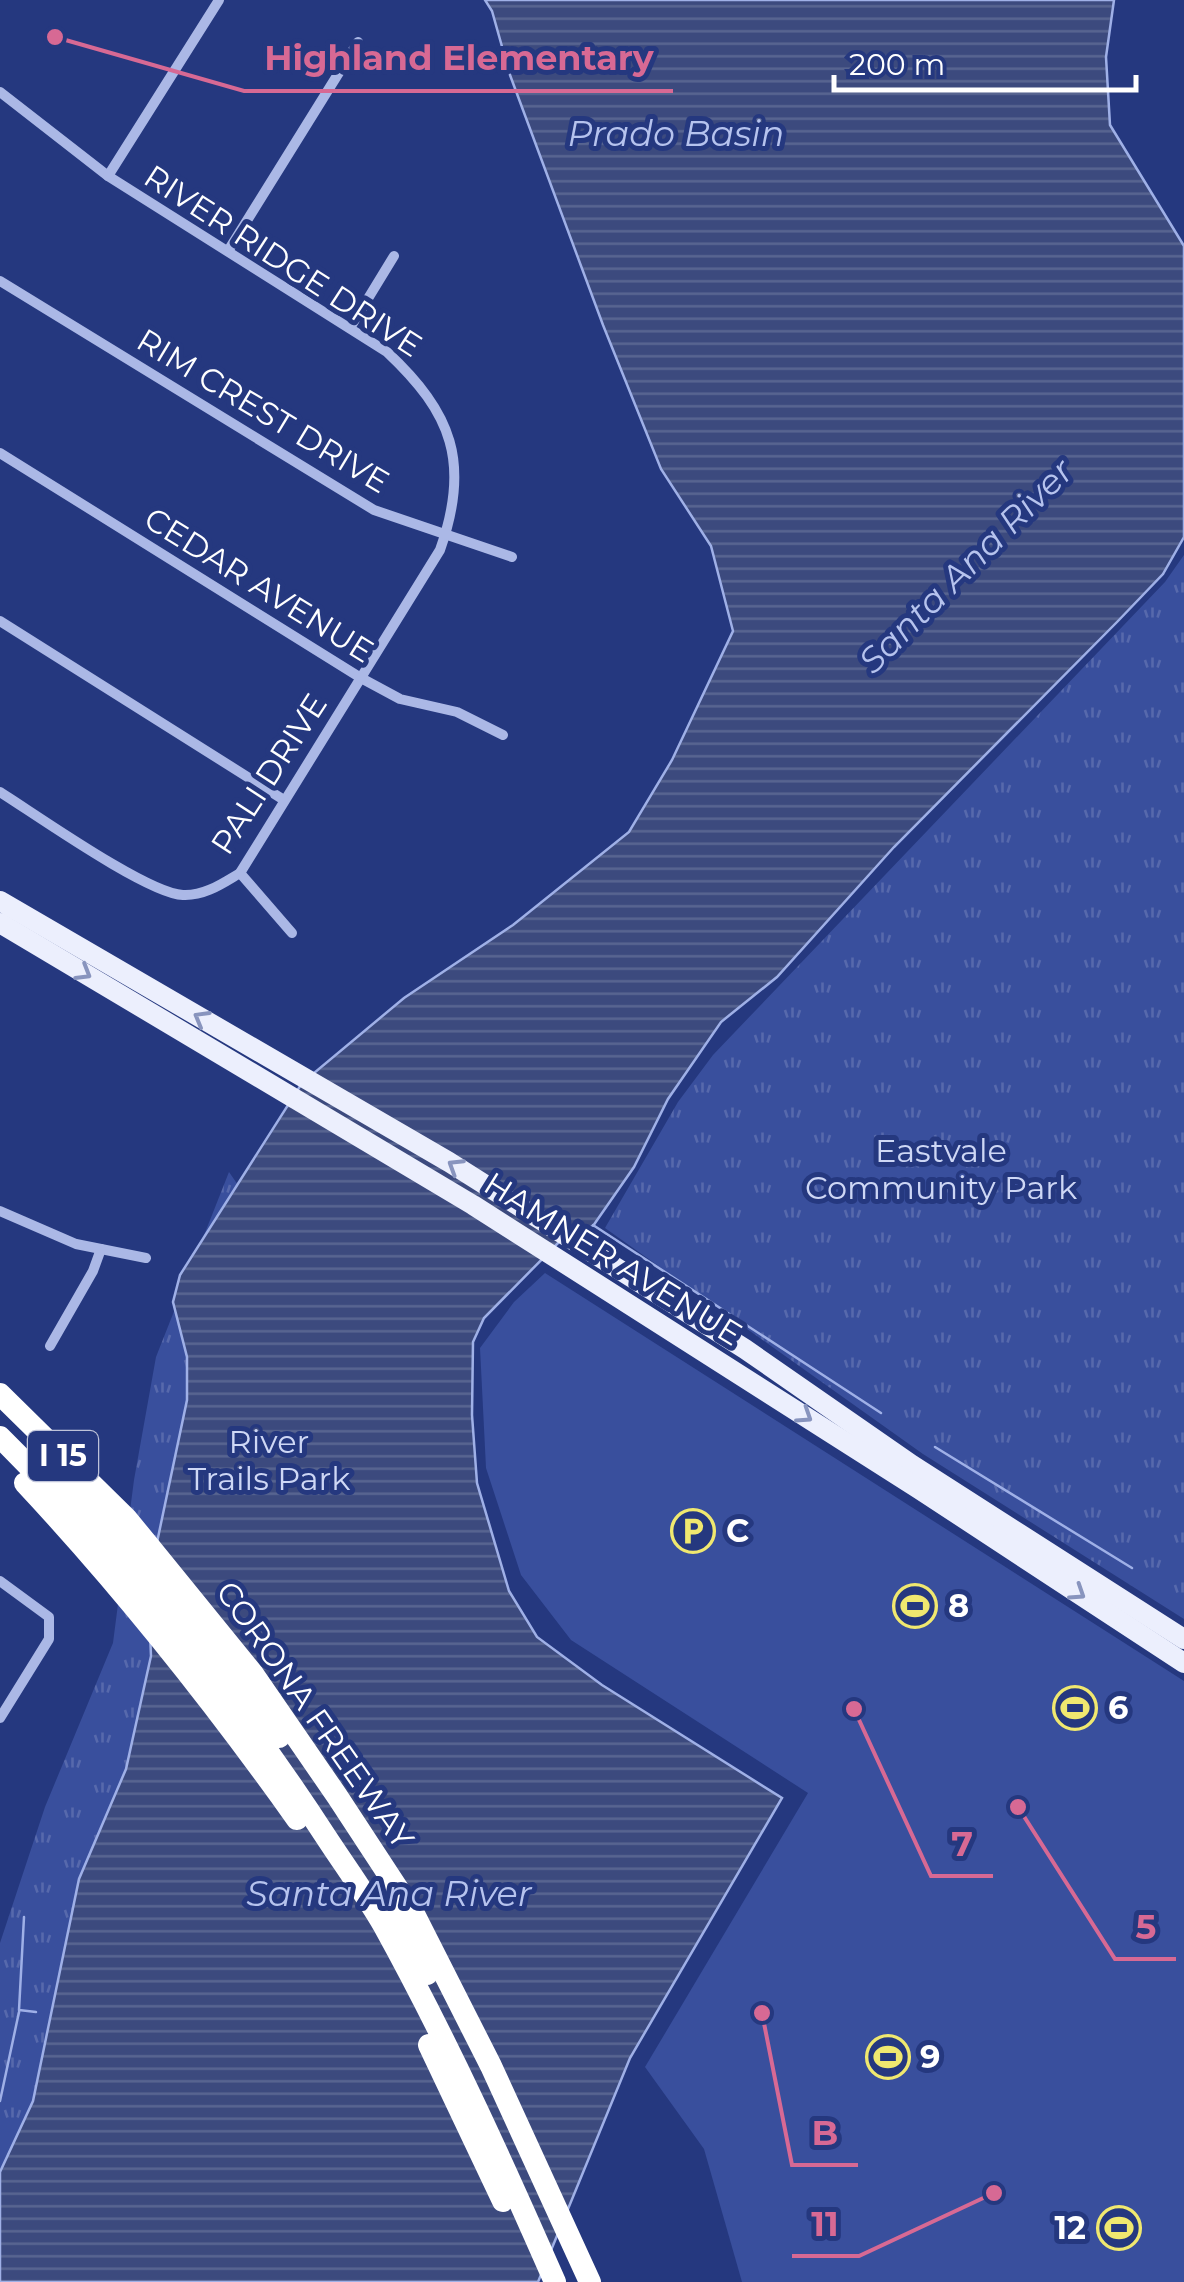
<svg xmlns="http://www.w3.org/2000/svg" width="1184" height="2282" font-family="Montserrat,sans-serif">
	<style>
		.grass { fill: url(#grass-tufts) }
		.garden { fill: #394f9d }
		.water { fill: url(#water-rules); stroke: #9fb0e7; stroke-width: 2.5 }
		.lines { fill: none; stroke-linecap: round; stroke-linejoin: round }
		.stream { stroke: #9fb0e7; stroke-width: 2.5 }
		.street { stroke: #abb8e6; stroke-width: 10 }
		.primary { stroke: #eceffd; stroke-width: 20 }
		.highway { stroke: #fff; stroke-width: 22 }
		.oneway { stroke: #8894be }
		.labels { text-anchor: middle; stroke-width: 10; stroke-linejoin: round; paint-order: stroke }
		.shield { fill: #25387f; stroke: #bec3d9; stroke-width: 2.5 }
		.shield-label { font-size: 30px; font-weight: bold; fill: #fff }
		.street-label { font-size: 32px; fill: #fff; stroke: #25387f }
		.park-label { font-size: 32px; fill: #ced7f5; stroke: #25387f }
		.poi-label { font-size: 32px; font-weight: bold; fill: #fff; stroke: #25387f; text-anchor: start }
		.water-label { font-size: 35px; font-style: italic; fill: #b6c3ee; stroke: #25387f }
		.leader { fill: none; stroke: #d76994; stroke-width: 4 }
		.callout-dot { fill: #d76994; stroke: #25387f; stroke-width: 4 }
		.callout-label { font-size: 35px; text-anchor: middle; font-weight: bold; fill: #d76994; stroke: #25387f; stroke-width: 10; stroke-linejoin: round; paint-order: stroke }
	</style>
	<defs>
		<pattern id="grass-tufts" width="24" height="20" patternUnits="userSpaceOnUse" patternTransform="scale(2.5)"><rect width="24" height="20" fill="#394f9d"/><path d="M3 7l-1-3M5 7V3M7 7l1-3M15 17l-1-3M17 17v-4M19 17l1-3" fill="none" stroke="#5769ac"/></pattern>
		<pattern id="water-rules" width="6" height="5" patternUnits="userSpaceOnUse" patternTransform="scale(2.5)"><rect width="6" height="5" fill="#3c4a7e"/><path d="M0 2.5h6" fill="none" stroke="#596591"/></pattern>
	</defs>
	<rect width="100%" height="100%" fill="#25387f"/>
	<g class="grass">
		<polygon points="1184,555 1184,1619 923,1454 605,1228 678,1102 713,1055 1165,582"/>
		<polygon points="229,1172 408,1432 0,2280 0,1943 45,1807 113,1643 134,1480 156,1357"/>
	</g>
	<polygon class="garden" points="545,1273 1184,1681 1184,2282 742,2282 704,2149 645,2067 808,1793 571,1640 521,1575 486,1468 480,1348 514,1302"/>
	<polygon class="water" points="485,0 1114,0 1106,57 1110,125 1184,246 1184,537 1163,574 1117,622 894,847 777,977 721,1022 668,1099 634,1167 593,1226 559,1242 484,1318 473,1342 472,1415 477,1483 509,1591 537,1637 602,1685 782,1798 630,2058 538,2282 0,2282 0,2172 33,2101 79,1879 126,1769 151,1656 148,1585 187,1400 187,1357 173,1302 180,1275 302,1083 404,998 513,925 629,832 672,760 733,631 711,546 661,469 603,325 510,75 492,11"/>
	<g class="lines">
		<g class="stream">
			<polyline points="593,1225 881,1413"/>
			<polyline points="935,1447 1132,1568"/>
			<polyline points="24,1917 19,2010 36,2012"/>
			<polyline points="0,2101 19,2012"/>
		</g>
		<g class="street">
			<path d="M0 92 108 176 387 352C452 413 471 463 440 550L240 873C223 883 205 896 183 895 148 894 35 814 0 792"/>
			<polyline points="108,176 219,0"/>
			<polyline points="228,251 358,42"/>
			<polyline points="0,281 374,510 512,557"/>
			<polyline points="350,328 394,256"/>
			<polyline points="0,453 361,678 400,699 457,712 503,735"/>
			<polyline points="0,621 284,800"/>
			<polyline points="240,873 292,933"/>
			<polyline points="0,1211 76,1244 146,1258"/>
			<polyline points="50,1346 93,1271 101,1249"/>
			<polyline points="0,1581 49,1617 49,1639 0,1718"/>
		</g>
		<g class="primary">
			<polyline points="0,901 449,1162 745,1349 912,1465 1184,1639"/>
			<polyline points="0,923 473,1205 919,1489 1184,1663"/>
		</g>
		<g class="highway">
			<polyline points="0,1394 126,1518 149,1546 253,1674 337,1796 413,1912 491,2066 590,2282"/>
			<path d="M0 1437C123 1559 232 1692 326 1837 345 1866 366 1895 384 1926 448 2042 502 2161 555 2282"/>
			<polyline points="49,1463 173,1599 279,1737"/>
			<path d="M25 1483C124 1589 213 1701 297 1819"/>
			<polyline points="381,1888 427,1974"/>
			<polyline points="429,2045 503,2201"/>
		</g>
	</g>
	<defs><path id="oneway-chevron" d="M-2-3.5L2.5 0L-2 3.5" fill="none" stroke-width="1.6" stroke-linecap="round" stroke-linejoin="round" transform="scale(2.5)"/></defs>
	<g class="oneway">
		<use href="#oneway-chevron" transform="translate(84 973) rotate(31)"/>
		<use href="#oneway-chevron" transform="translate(201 1018) rotate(-150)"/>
		<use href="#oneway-chevron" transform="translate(455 1166) rotate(-148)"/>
		<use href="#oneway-chevron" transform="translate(805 1416) rotate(33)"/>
		<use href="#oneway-chevron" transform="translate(1078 1593) rotate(33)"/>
	</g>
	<defs>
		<g id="parking-ring" transform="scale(2.25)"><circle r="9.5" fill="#25387f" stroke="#f0e86f" stroke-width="1.5"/><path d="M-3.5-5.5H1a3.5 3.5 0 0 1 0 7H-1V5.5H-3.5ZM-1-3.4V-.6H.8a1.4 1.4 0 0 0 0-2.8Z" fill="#f0e86f"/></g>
		<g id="stadium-ring" transform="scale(2.25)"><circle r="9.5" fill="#25387f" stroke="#f0e86f" stroke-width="1.5"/><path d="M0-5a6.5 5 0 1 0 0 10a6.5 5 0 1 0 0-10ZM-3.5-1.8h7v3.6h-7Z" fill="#f0e86f"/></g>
	</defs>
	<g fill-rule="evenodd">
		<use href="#parking-ring" x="693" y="1531"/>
		<use href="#stadium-ring" x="915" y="1606"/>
		<use href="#stadium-ring" x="1075" y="1708"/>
		<use href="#stadium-ring" x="888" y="2057"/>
		<use href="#stadium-ring" x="1119" y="2228"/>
	</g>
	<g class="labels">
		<rect class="shield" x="28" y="1431" width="70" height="50" rx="8"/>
		<g class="shield-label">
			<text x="63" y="1466">I 15</text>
		</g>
		<g class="street-label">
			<text transform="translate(283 261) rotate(33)" y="11">RIVER RIDGE DRIVE</text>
			<text transform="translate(263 411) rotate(31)" y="11">RIM CREST DRIVE</text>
			<text transform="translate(259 585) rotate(32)" y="11">CEDAR AVENUE</text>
			<text transform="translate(269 774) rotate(-57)" y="11">PALI DRIVE</text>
			<text transform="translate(613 1259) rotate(32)" y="11">HAMNER AVENUE</text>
			<text transform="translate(315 1715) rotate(55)" y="11">CORONA FREEWAY</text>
		</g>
		<g class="park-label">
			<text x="941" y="1162">Eastvale<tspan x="941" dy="37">Community Park</tspan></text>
			<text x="269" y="1453">River<tspan x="269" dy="37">Trails Park</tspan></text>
		</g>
		<g class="poi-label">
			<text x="726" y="1542">C</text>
			<text x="948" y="1617">8</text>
			<text x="1108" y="1719">6</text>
			<text x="920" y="2068">9</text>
			<text x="1086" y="2239" text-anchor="end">12</text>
		</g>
		<g class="water-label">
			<text x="676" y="146">Prado Basin</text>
			<text transform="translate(966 566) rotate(-45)" y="12">Santa Ana River</text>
			<text x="389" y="1906">Santa Ana River</text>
		</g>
	</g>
	<path class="leader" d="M55 37L244 91H673M854 1709L931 1876H993M1018 1807L1115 1959H1176M762 2013L792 2165H858M994 2193L859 2256H792"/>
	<g class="callout-dot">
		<circle cx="55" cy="37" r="10"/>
		<circle cx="854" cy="1709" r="10"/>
		<circle cx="1018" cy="1807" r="10"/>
		<circle cx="762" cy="2013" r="10"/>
		<circle cx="994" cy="2193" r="10"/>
	</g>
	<g class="callout-label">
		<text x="459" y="70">Highland Elementary</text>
		<text x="962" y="1856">7</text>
		<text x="1146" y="1939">5</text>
		<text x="825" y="2145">B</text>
		<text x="825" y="2236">11</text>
	</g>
	<path d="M834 75v15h302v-15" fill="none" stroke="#ffffff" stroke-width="5"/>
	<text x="849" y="75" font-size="30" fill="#ffffff" stroke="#25387f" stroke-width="8" paint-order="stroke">200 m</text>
</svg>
